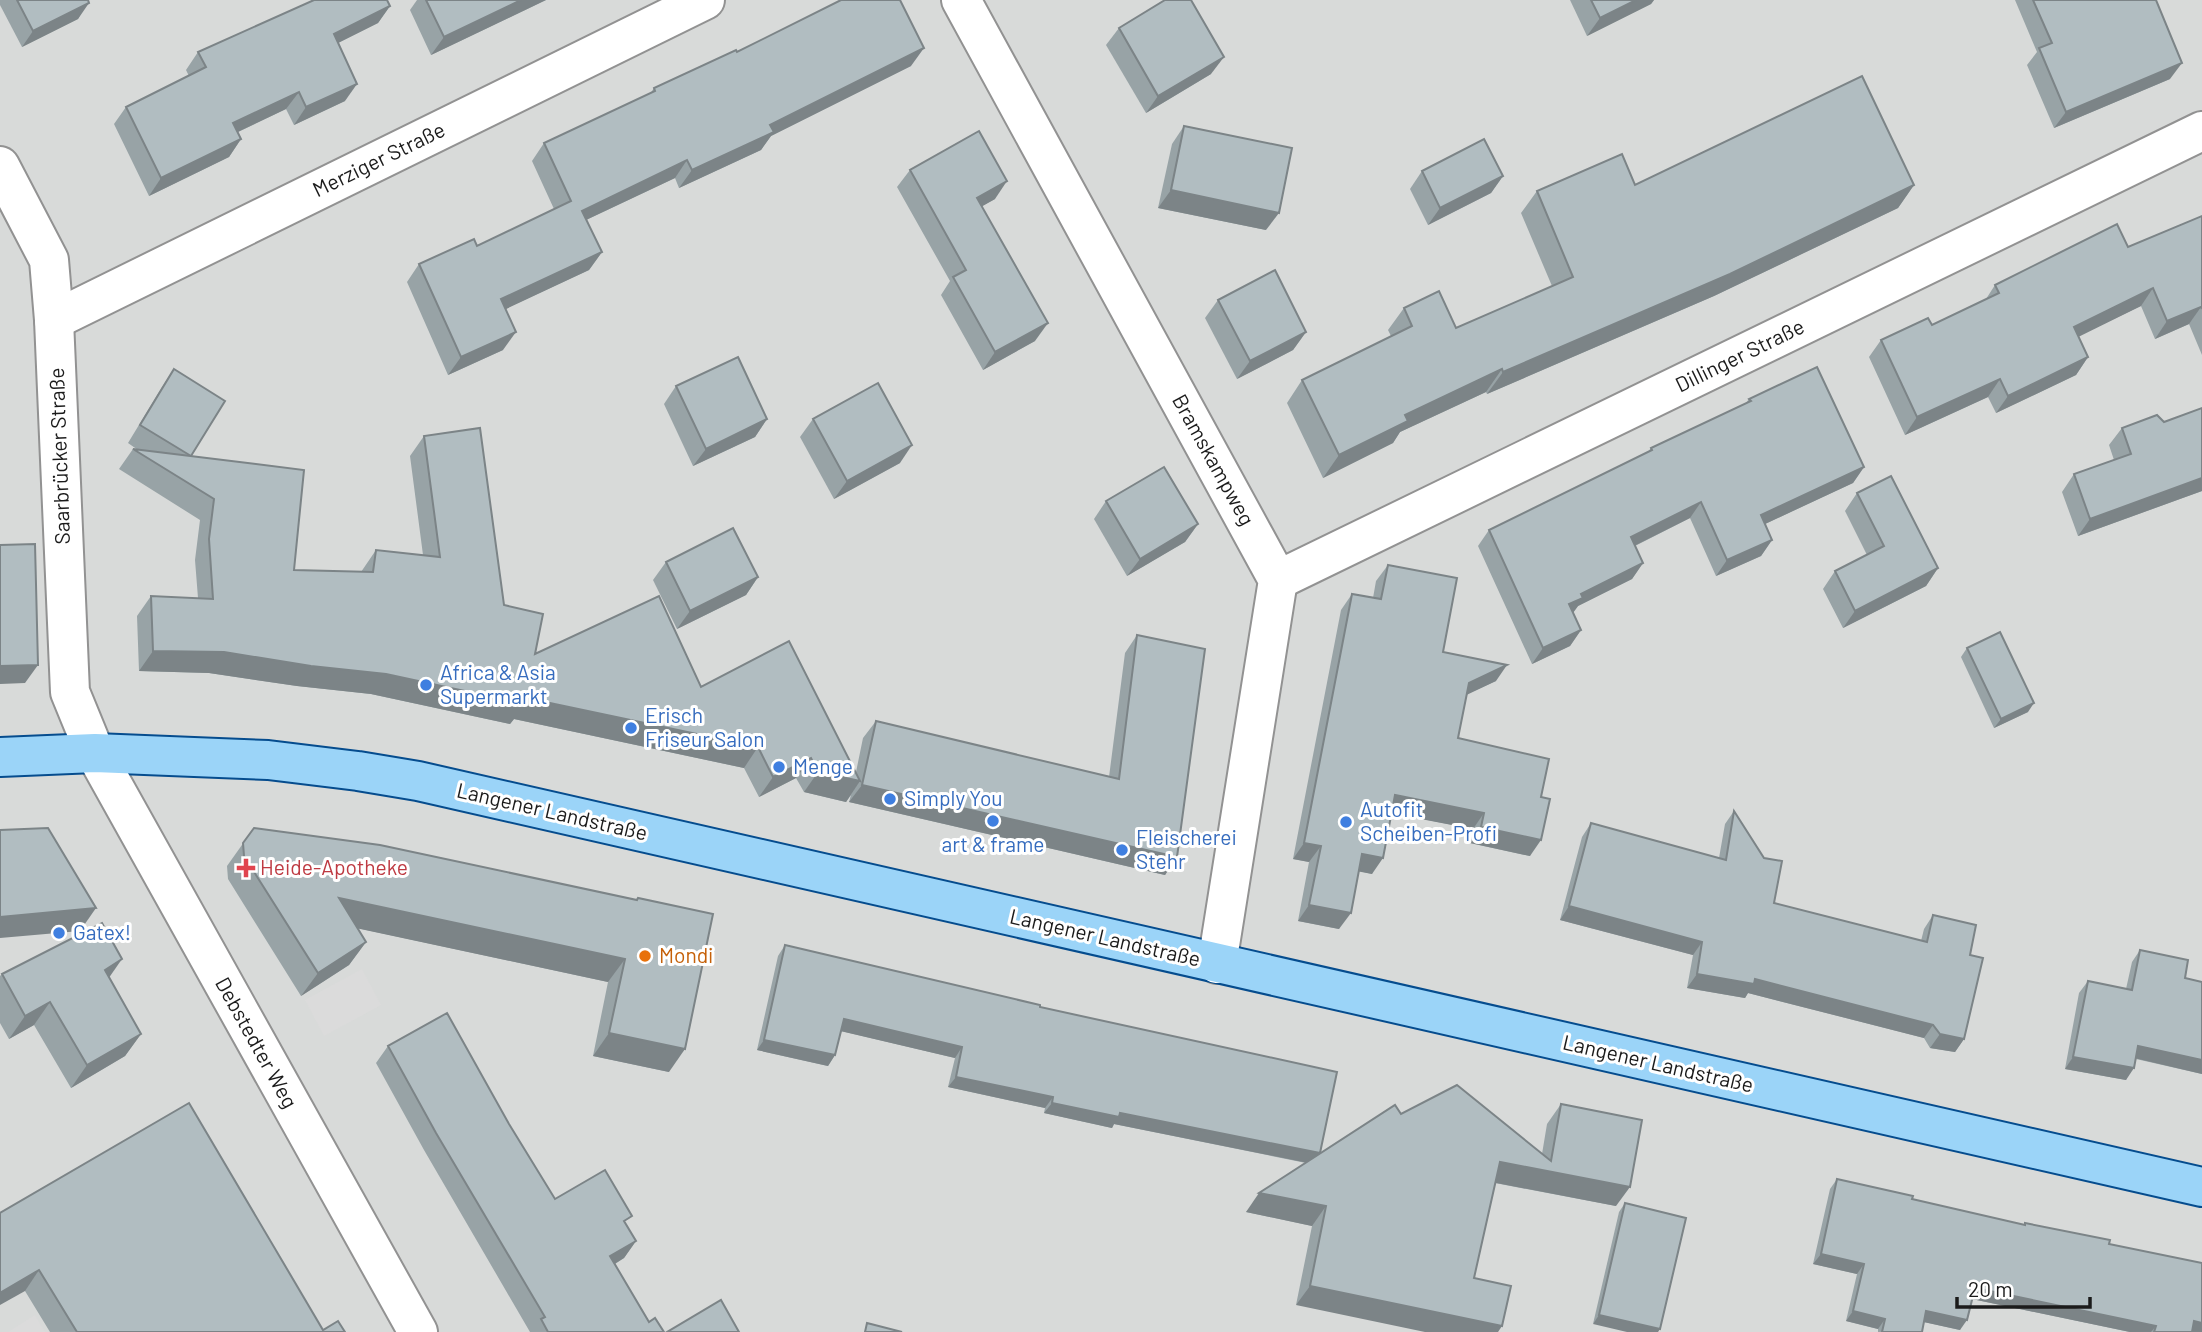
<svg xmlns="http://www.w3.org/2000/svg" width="2202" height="1332" font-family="Barlow,sans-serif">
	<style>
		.residential { fill: #d8dad9 }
		.parking { fill: #dbdbdb }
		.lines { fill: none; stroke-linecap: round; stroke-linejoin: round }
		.minor-casing { stroke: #929292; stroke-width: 42 }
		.tertiary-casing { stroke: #929292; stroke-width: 42 }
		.primary-casing { stroke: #054c8e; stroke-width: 42 }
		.minor { stroke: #fff; stroke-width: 38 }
		.tertiary { stroke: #fff; stroke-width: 38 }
		.primary { stroke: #9bd4f8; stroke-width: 38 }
		.wall { fill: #98a3a6 }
		.shaded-wall { fill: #7c8487 }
		.building { fill: #b1bdc1; stroke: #7c8487; stroke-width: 2 }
		.shop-dot { fill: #3f7fe0; stroke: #fff; stroke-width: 2.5 }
		.health-dot { fill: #e0444e; stroke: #fff; stroke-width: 2.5 }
		.food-dot { fill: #e8710a; stroke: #fff; stroke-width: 2.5 }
		.labels { text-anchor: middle; stroke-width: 6; stroke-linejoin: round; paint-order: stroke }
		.street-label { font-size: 21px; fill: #1b1b1b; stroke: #fff }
		.shop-label { font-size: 21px; fill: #366cbe; stroke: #fff; text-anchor: start }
		.health-label { font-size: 21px; fill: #be3a42; stroke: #fff; text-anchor: start }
		.food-label { font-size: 21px; fill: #c56008; stroke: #fff; text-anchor: start }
	</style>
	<rect width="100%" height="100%" fill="#e1e7ed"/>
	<rect class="residential" x="0" y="0" width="2202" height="1332"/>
	<g class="parking">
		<polygon points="362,969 381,1005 324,1036 305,1000"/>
		<polygon points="35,1315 45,1332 8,1332"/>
	</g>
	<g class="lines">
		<g class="minor-casing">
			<g id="minor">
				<polyline points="961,0 1278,580 1217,964"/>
				<polyline points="0,166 49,260 54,320 70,692 95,753"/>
				<polyline points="54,320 705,0"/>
				<polyline points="1278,580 2202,131"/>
			</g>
		</g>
		<g class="tertiary-casing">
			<polyline id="tertiary" points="95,753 418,1332"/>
		</g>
		<g class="primary-casing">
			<polyline id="primary" points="0,757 95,753 268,760 358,771 418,781 2202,1187"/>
		</g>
		<use href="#minor" class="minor"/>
		<use href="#tertiary" class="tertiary"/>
		<use href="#primary" class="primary"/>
	</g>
	<g class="wall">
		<polygon points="0,0 88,0 78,19 22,47 0,5"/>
		<polygon points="417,0 546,0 431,55 410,10"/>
		<polygon points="1570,0 1654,0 1651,4 1587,36"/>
		<polygon points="2015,0 2156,0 2170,79 2054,128 2027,65 2037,52"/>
		<polygon points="390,6 378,23 338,43 345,101 294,125 286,109 238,132 241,139 229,157 149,196 114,124 126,107 189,76 186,70 198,52"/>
		<polygon points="1119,28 1211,74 1146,113 1106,45"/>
		<polygon points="737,52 911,66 771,136 761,150 679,188 675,178 586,220 602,252 589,270 505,309 503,350 448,375 407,282 419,264 477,246 554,209 532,161 544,143 650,94 654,88"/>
		<polygon points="1184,126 1266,230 1158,208 1172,144"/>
		<polygon points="910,170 995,199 982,206 1035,341 983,370 941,295 950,281 897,187"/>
		<polygon points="1422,171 1503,176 1491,193 1428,225 1410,189"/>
		<polygon points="1635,185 1914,185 1898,208 1714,296 1487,394 1486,392 1400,432 1393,443 1323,478 1287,403 1302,380 1391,336 1388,330 1404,308 1456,328 1552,286 1521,213 1537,191"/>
		<polygon points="2202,216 2202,355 2189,324 2155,339 2141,306 2078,336 2088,357 2076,375 1996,413 1988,397 1905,435 1869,357 1881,340 1932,325 1986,299 1995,285 2128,247"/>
		<polygon points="1218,300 1306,332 1293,350 1237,379 1205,318"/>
		<polygon points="174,369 191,456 294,570 361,572 376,550 423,555 410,456 424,436 504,605 535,654 701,687 856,772 863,738 876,721 1109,777 1125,653 1137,635 1177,857 1165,875 849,802 851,795 846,802 804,792 796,778 759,797 744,768 514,719 510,724 371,694 297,686 209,673 139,671 137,616 151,596 198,598 195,560 200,520 119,469 133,449 138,450 128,443 162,387"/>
		<polygon points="676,386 767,419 755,437 693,466 664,404"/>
		<polygon points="1749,399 1864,467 1853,483 1765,524 1772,540 1761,556 1716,576 1690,518 1635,546 1643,563 1632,579 1578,606 1573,613 1581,630 1570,646 1532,664 1478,546 1489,530 1648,452 1651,448 1746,403"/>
		<polygon points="2202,408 2202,491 2078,536 2062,492 2074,474 2114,460 2109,445 2122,428 2164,422"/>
		<polygon points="813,419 900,463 834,499 800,437"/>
		<polygon points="1857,493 1938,568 1926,586 1843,628 1823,589 1835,571 1867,555 1845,511"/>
		<polygon points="1106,501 1198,524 1185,542 1127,576 1094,519"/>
		<polygon points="666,562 758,577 746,595 677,629 653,580"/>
		<polygon points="1388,565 1443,652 1496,681 1467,694 1458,738 1541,797 1530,856 1470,843 1473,829 1392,813 1372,874 1359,871 1339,929 1298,921 1309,862 1293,859 1341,610 1352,594 1373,598 1376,581"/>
		<polygon points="1967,648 2028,712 1994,728 1961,657"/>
		<polygon points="1734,811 1774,903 1921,941 1924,929 1933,915 1970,955 1964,1039 1955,1052 1930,1048 1924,1038 1748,993 1745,998 1687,988 1693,955 1560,920 1582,837 1591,823 1719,858 1725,824"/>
		<polygon points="254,828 636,900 638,898 669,1072 593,1056 608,982 357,928 366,942 349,965 301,996 228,879 227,866"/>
		<polygon points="785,945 1040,1007 1320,1153 1401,1114 1542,1154 1547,1124 1561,1104 1616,1206 1495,1183 1296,1305 1312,1226 1246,1212 1306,1163 1114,1124 1112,1128 1044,1113 1045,1108 948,1087 955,1058 841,1031 835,1055 828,1066 757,1050 778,956"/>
		<polygon points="2140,950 2185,978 2202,982 2202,1074 2136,1059 2126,1080 2065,1069 2079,993 2088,981 2126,989 2132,962"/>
		<polygon points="2,974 109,977 141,1034 125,1056 71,1088 34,1025 9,1039 0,1023 0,976"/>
		<polygon points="388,1046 509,1124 555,1199 626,1224 636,1241 624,1258 615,1264 649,1322 664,1332 530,1332 424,1150 376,1063"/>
		<polygon points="1837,1179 1912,1199 2024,1225 2025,1223 2109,1244 2202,1332 2130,1332 1972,1299 1960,1330 1924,1322 1922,1332 1878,1332 1878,1329 1846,1321 1857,1274 1813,1264 1830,1189"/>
		<polygon points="1625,1203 1686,1218 1593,1324 1619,1212"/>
		<polygon points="0,1213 323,1330 345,1332 50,1332 25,1291"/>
	</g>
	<g class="shaded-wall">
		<polygon points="521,0 546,0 431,55 444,37"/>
		<polygon points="1636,0 1654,0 1651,4 1587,36 1600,18"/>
		<polygon points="89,3 78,19 22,47 33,31"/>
		<polygon points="390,6 378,23 322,51 334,34"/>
		<polygon points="924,48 911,66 771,136 761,150 679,188 692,170 770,125"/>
		<polygon points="1224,57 1211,74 1146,113 1158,96"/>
		<polygon points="2182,63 2170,79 2054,128 2066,112"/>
		<polygon points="357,84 345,101 294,125 306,107"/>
		<polygon points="299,92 286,109 221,140 233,123"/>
		<polygon points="241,139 229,157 149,196 161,178"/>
		<polygon points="687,160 675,178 569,228 582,211"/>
		<polygon points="1503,176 1491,193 1428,225 1440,208"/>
		<polygon points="1007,181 995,199 965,216 977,198"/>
		<polygon points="1914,185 1898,208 1714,296 1487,394 1503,372"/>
		<polygon points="1171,190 1279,213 1266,230 1158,208"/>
		<polygon points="602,252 589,270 489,317 501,299"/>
		<polygon points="2153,288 2141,306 2062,345 2074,327"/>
		<polygon points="2201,307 2189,324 2155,339 2167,321"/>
		<polygon points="1048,323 1035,341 983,370 995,352"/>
		<polygon points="516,332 503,350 448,375 461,357"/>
		<polygon points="1306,332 1293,350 1237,379 1250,361"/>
		<polygon points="2088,357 2076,375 1996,413 2008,396"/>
		<polygon points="1502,369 1486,392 1400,432 1393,443 1323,478 1339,455 1405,415"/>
		<polygon points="2000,379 1988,397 1905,435 1917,417"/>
		<polygon points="767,419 755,437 693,466 706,449"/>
		<polygon points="912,445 900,463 834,499 847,481"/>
		<polygon points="1864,467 1853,483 1750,531 1761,515"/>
		<polygon points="2202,478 2202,491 2078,536 2090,519"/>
		<polygon points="1701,502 1690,518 1620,553 1631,537"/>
		<polygon points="1198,524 1185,542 1127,576 1140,559"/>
		<polygon points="1772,540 1761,556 1716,576 1727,560"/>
		<polygon points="1643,563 1632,579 1578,606 1572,614 1569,604 1581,594"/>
		<polygon points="1938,568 1926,586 1843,628 1855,611"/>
		<polygon points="758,577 746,595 677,629 690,611"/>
		<polygon points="1581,630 1570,646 1532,664 1543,648"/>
		<polygon points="153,651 224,652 386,674 526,698 758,747 744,768 514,719 510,724 371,694 297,686 209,673 139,671"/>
		<polygon points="38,665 25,683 0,684 0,666"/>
		<polygon points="1507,665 1496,681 1458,699 1469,683"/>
		<polygon points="2034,703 2028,712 1994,728 2001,719"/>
		<polygon points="811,758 796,778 759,797 773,777"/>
		<polygon points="818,772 860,781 846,802 804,792"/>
		<polygon points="862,785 1177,857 1165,875 849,802"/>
		<polygon points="1395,795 1484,813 1473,829 1384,812"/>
		<polygon points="1481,827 1541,840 1530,856 1470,843"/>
		<polygon points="1304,843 1321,846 1309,862 1293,859"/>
		<polygon points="1362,854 1383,858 1372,874 1351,870"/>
		<polygon points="339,898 625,959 608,982 323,921"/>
		<polygon points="1309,905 1351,913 1339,929 1298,921"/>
		<polygon points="1569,906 1702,942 1693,955 1560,920"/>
		<polygon points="96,908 80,931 0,938 0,917"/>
		<polygon points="366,942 349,965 301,996 318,973"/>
		<polygon points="122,959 106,982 105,970"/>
		<polygon points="1697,974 1755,979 1933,1025 1924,1038 1748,993 1745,998 1687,988"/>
		<polygon points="50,1002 34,1025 9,1039 25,1016"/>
		<polygon points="844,1019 962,1047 955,1058 836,1030"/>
		<polygon points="609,1033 685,1049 669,1072 593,1056"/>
		<polygon points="141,1034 125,1056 71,1088 87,1065"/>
		<polygon points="1940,1034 1964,1039 1955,1052 1930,1048"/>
		<polygon points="764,1040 835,1055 828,1066 757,1050"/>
		<polygon points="2138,1046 2202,1060 2202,1074 2130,1057"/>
		<polygon points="2073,1057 2134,1068 2126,1080 2065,1069"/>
		<polygon points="956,1077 1053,1097 1045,1108 948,1087"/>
		<polygon points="1052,1103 1120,1113 1320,1153 1313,1164 1114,1124 1112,1128 1044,1113"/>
		<polygon points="1500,1162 1630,1187 1616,1206 1486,1181"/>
		<polygon points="1259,1193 1326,1206 1312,1226 1246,1212"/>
		<polygon points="636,1241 624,1258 598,1274 610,1256"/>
		<polygon points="1821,1254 1864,1264 1857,1274 1813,1264"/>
		<polygon points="39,1270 25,1291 0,1305 0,1293"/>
		<polygon points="1310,1286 1502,1326 1498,1332 1425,1332 1296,1305"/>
		<polygon points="1975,1288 2156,1326 2151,1332 2130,1332 1967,1298"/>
		<polygon points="1853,1311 1885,1319 1878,1329 1846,1321"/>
		<polygon points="1926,1311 1967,1320 1960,1330 1919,1321"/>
		<polygon points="1599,1315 1660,1329 1658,1332 1627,1332 1593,1324"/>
		<polygon points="2194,1321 2202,1323 2202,1332 2190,1332"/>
	</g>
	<g class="building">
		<polygon points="17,0 88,0 89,3 33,31"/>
		<polygon points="314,0 387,0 390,6 334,34 357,84 306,107 299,92 233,123 241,139 161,178 126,107 206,67 198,52"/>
		<polygon points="426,0 521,0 444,37"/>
		<polygon points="841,0 900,0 924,48 770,125 774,132 692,170 687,160 582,211 602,252 501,299 516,332 461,357 419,264 474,239 477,246 571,201 544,143 655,91 654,88 736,50 737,52"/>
		<polygon points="1165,0 1191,0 1224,57 1158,96 1119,28"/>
		<polygon points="1591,0 1636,0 1600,18"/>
		<polygon points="2033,0 2156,0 2182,63 2066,112 2039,48 2052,43"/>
		<polygon points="1862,76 1914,185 1730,274 1503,372 1502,369 1405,415 1408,421 1339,455 1302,380 1412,326 1404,308 1439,291 1456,328 1573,277 1537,191 1622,154 1635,185"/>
		<polygon points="1184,126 1292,148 1279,213 1171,190"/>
		<polygon points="979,131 1007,181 977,198 1048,323 995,352 953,277 966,270 910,170"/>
		<polygon points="1484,139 1503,176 1440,208 1422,171"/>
		<polygon points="2202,216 2202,308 2201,307 2167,321 2153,288 2074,327 2088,357 2008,396 2000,379 1917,417 1881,340 1928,318 1932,325 1999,293 1995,285 2117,224 2128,247"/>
		<polygon points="1275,270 1306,332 1250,361 1218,300"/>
		<polygon points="738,357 767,419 706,449 676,386"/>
		<polygon points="1817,367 1864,467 1761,515 1772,540 1727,560 1701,502 1631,537 1643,563 1581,594 1583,598 1569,604 1581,630 1543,648 1489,530 1652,450 1651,448 1751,401 1749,399"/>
		<polygon points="174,369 225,401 191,456 140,425"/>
		<polygon points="878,383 912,445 847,481 813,419"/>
		<polygon points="2202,408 2202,478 2090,519 2074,474 2131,454 2122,428 2157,415 2164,422"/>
		<polygon points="480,428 504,605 543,614 535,654 659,596 701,687 789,641 860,781 818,772 811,758 773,777 758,747 526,698 525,704 386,674 311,666 224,652 153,651 151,596 213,599 209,539 214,499 133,449 304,470 294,570 373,572 376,550 440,557 424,436"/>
		<polygon points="1164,467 1198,524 1140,559 1106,501"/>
		<polygon points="1891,476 1938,568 1855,611 1835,571 1884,546 1857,493"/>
		<polygon points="733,528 758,577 690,611 666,562"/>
		<polygon points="35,544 38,665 0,666 0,545"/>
		<polygon points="1388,565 1457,578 1443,652 1507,665 1469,683 1458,738 1549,759 1541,797 1550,799 1541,840 1481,827 1484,813 1395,795 1383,858 1362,854 1351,913 1309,905 1321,846 1304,843 1352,594 1381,599"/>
		<polygon points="2000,632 2034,703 2001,719 1967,648"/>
		<polygon points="1137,635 1205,649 1177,857 862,785 876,721 1119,779"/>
		<polygon points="1734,811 1764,858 1782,861 1774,903 1927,942 1933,915 1976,925 1970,955 1983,958 1964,1039 1940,1034 1933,1025 1755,979 1754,984 1697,974 1702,942 1569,906 1591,823 1726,860"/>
		<polygon points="48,828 96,908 0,917 0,830"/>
		<polygon points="254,828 380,845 637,900 638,898 713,914 685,1049 609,1033 625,959 339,898 366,942 318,973 244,856 243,843"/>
		<polygon points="102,923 122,959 105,970 141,1034 87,1065 50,1002 25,1016 2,974"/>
		<polygon points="785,945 1040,1005 1040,1007 1337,1072 1320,1153 1120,1113 1119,1117 1052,1103 1053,1097 956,1077 962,1047 844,1019 835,1055 764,1040"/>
		<polygon points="2140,950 2188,960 2185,978 2202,982 2202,1060 2138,1046 2134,1068 2073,1057 2088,981 2132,990"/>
		<polygon points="447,1013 509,1124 555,1199 605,1170 632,1216 624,1221 636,1241 610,1256 649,1322 655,1318 664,1332 548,1332 541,1319 545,1317 436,1133 388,1046"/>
		<polygon points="1457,1085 1551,1161 1561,1104 1642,1120 1630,1187 1500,1162 1474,1278 1511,1286 1502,1326 1310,1286 1326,1206 1259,1193 1395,1105 1401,1114"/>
		<polygon points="189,1103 323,1330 338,1321 345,1332 77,1332 39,1270 0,1293 0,1213"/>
		<polygon points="1837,1179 1913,1196 1912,1199 2025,1225 2025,1223 2110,1240 2109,1244 2202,1263 2202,1323 2194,1321 2192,1332 2154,1332 2156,1326 1975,1288 1967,1320 1926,1311 1922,1332 1882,1332 1885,1319 1853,1311 1864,1264 1821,1254"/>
		<polygon points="1625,1203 1686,1218 1660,1329 1599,1315"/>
		<polygon points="721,1300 739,1332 667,1332"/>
		<polygon points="867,1323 902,1332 865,1332"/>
	</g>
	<g class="shop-dot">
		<circle cx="426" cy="685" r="7"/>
		<circle cx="631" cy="728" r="7"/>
		<circle cx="779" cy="767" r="7"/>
		<circle cx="890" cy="799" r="7"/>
		<circle cx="993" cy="821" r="7"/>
		<circle cx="1346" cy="822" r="7"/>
		<circle cx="1122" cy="850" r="7"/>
		<circle cx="59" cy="933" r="7"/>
	</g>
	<path class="health-dot" d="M242.5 857.5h7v7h7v7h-7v7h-7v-7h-7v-7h7z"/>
	<circle class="food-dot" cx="645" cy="956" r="7"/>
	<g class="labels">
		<g class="street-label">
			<text transform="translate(379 160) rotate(-26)" y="7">Merziger Straße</text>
			<text transform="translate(1740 356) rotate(-26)" y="7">Dillinger Straße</text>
			<text transform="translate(60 456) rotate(-92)" y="7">Saarbrücker Straße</text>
			<text transform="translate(1213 460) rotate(61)" y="7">Bramskampweg</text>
			<text transform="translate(552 812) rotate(13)" y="7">Langener Landstraße</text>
			<text transform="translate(1105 938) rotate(13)" y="7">Langener Landstraße</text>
			<text transform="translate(256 1043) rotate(61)" y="7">Debstedter Weg</text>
			<text transform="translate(1658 1064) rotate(13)" y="7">Langener Landstraße</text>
		</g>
		<g class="shop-label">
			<text x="440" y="680">Africa &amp; Asia<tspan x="440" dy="24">Supermarkt</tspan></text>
			<text x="645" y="723">Erisch<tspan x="645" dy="24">Friseur Salon</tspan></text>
			<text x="793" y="774">Menge</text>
			<text x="904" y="806">Simply You</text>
			<text x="1360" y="817">Autofit<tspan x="1360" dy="24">Scheiben-Profi</tspan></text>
			<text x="1136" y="845">Fleischerei<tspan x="1136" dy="24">Stehr</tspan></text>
			<text x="993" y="852" text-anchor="middle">art &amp; frame</text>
			<text x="73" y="940">Gatex!</text>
		</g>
		<g class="health-label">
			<text x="260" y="875">Heide-Apotheke</text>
		</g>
		<g class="food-label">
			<text x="659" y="963">Mondi</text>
		</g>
	</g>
	<path d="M1957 1297v10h133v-10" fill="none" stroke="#1b1b1b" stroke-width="3.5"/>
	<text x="1968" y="1297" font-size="21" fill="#1b1b1b" stroke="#ffffff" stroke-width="5" paint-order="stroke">20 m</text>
</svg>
